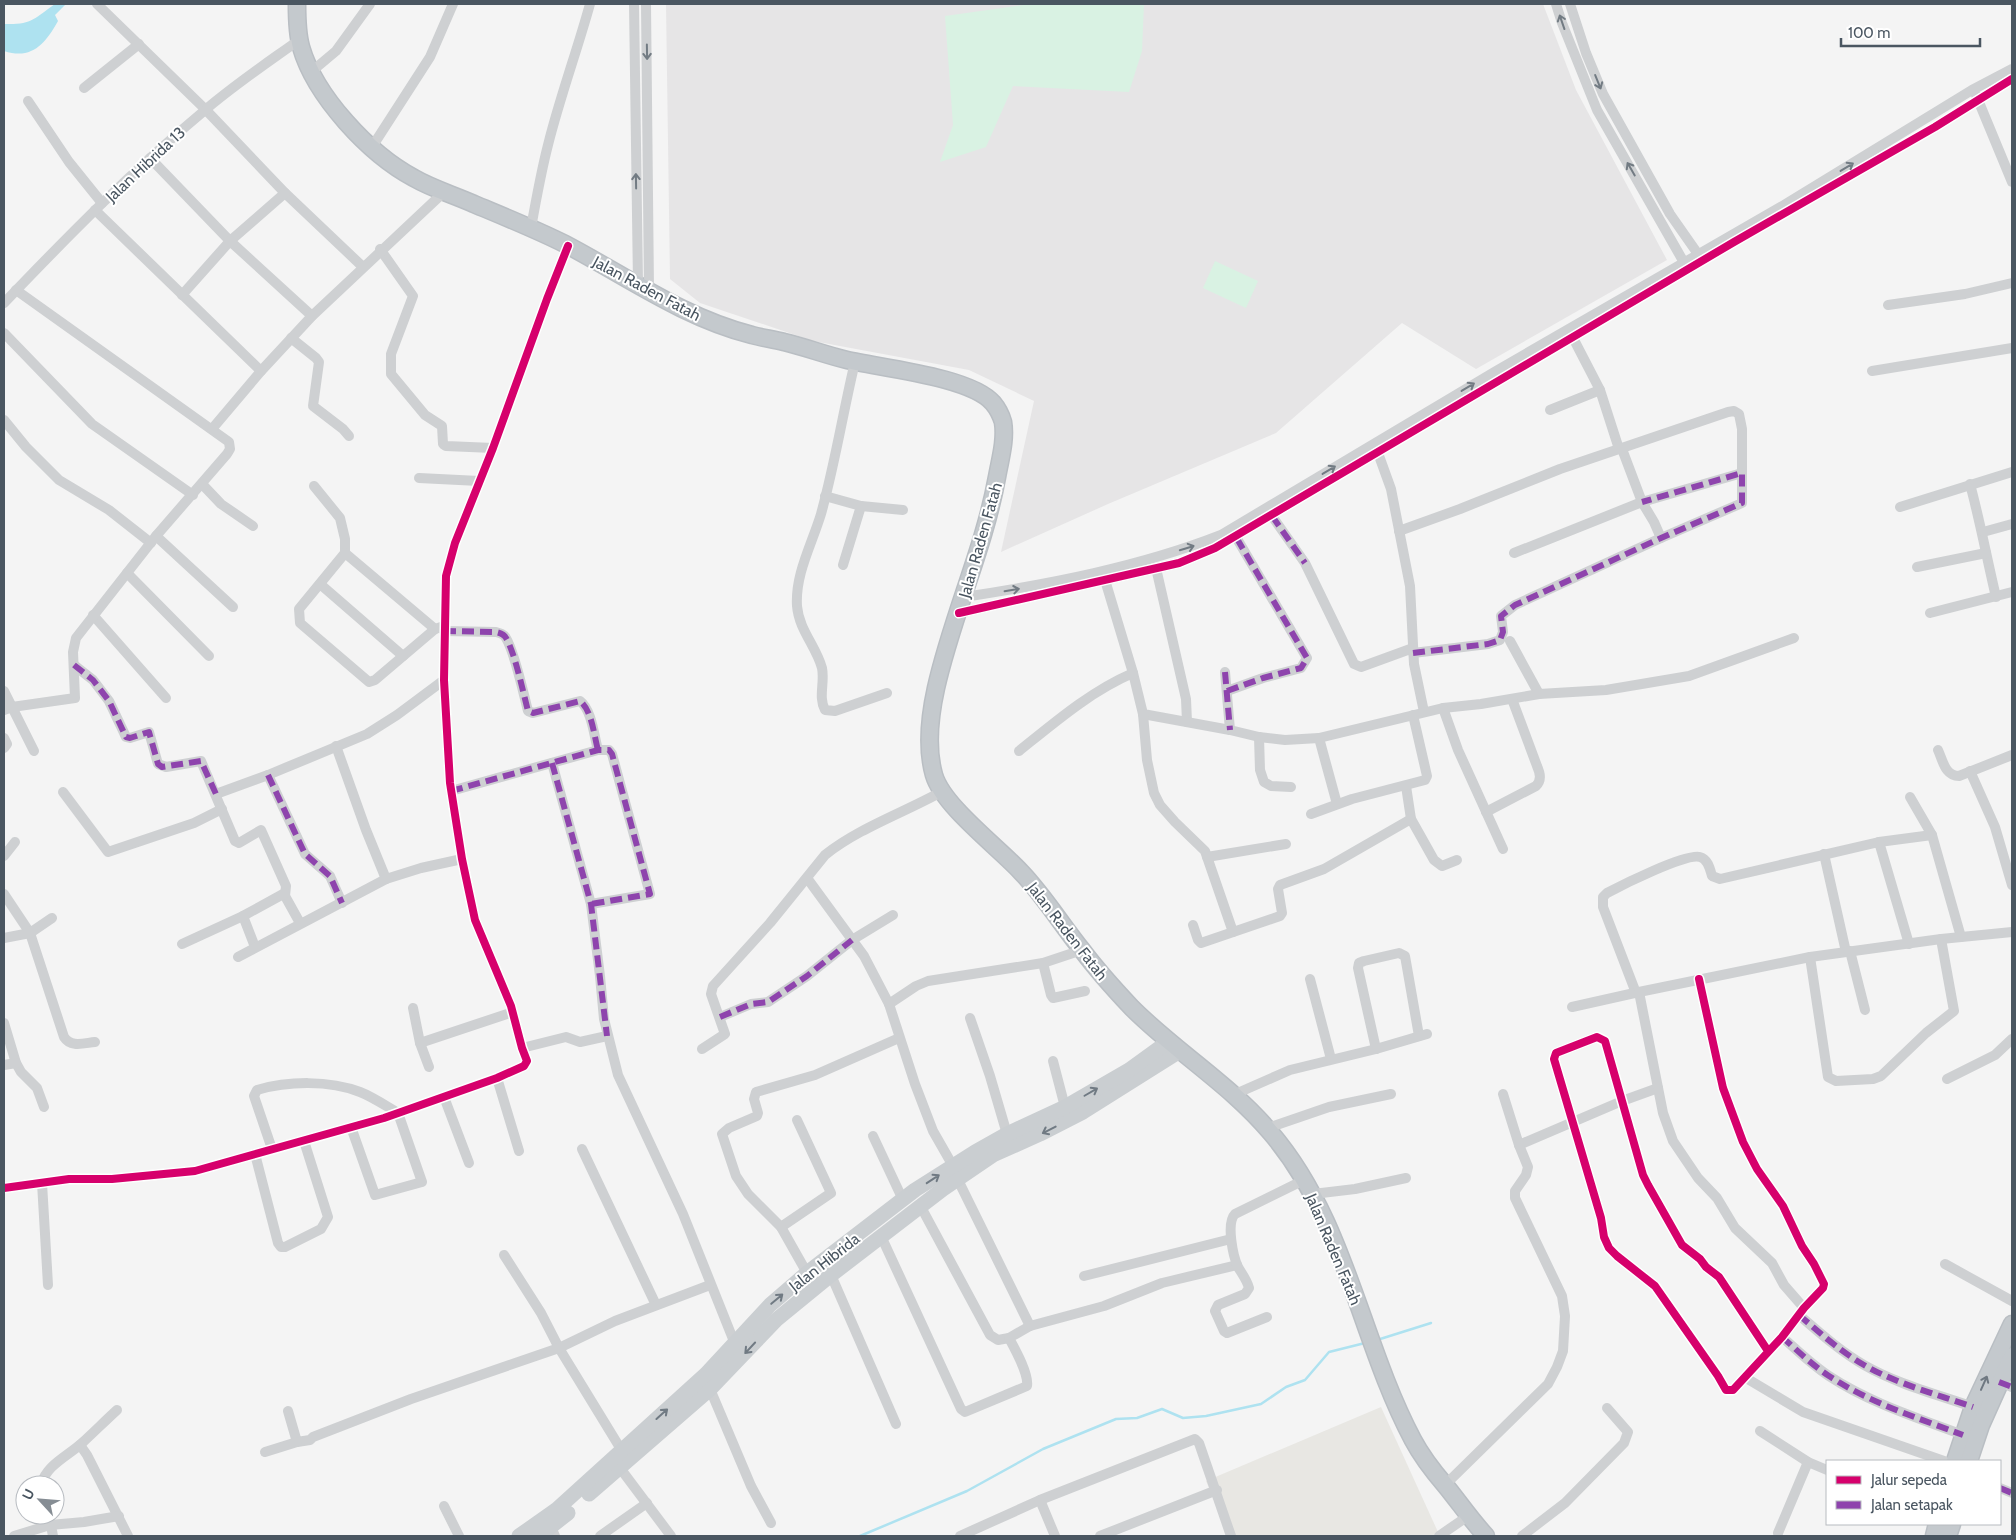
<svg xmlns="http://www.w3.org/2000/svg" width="2016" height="1540" font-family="Cabin,sans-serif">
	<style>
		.commercial { fill: #e8e7e3 }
		.education { fill: #e6e5e6 }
		.green { fill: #d9f2e3 }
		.water { fill: #aee2f0 }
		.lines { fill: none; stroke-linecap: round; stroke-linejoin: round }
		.stream { stroke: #aee2f0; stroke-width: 2.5 }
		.trunk-casing { stroke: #b9bec3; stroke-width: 19 }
		.minor { stroke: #ced0d2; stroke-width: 10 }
		.primary { stroke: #caced1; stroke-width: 15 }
		.trunk { stroke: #c4c9cd; stroke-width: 16 }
		.quiet { stroke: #8e44ad; stroke-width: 6; stroke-dasharray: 12 6; stroke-linecap: butt }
		.cycleway-casing { stroke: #fff; stroke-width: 11 }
		.cycleway { stroke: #d6006c; stroke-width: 8 }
		.oneway { stroke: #727b83 }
		.oneway2 { stroke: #707a83 }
		.oneway3 { stroke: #6f7881 }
		.labels { text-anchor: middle; stroke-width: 4; stroke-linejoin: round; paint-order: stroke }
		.street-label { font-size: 16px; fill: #4a5661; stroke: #fff }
	</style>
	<rect width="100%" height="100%" fill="#f4f4f4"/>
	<polygon class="commercial" points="1381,1407 1438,1532 1432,1536 1230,1536 1206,1481"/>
	<polygon class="education" points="666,4 1543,4 1576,90 1667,260 1476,369 1402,323 1276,433 1108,504 1001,552 1034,401 969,370 813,341 700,303 670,279"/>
	<g class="green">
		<polygon points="1031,4 1144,4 1142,51 1129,92 1013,86 986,147 940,162 953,125 945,16"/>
		<polygon points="1215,261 1258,281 1246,308 1203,288"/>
	</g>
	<path class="water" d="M55 4H66L55 15 58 21C45 44 32 60 4 51V24C31 25 34 19 55 4Z"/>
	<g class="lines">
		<g class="stream">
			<polyline points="1377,1340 1431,1323"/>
			<polyline points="860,1536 967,1491 1043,1449 1116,1419 1137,1418 1162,1409 1183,1418 1206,1416 1261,1404 1286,1387 1305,1380 1329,1352 1365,1343"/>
		</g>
		<g class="trunk-casing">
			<g id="trunk">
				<path d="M297 4C297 18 297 33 301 47 315 96 369 154 414 178 433 189 454 195 474 204 505 217 535 229 565 244 626 276 684 318 752 335 762 338 773 339 784 342 805 347 826 355 847 360 882 368 971 377 993 403 998 409 1001 415 1003 422 1006 440 1000 460 997 477 984 549 952 616 936 688 930 715 926 747 934 775 943 806 998 847 1021 872 1044 896 1061 924 1082 950 1097 970 1115 990 1132 1008 1176 1052 1231 1085 1271 1133 1346 1221 1360 1340 1413 1440 1422 1457 1433 1471 1445 1485 1459 1502 1471 1520 1486 1536"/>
				<polyline points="1955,1461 1973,1407 2012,1324"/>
				<polyline points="1969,1461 1981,1425 2012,1356"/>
				<polyline points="1934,1536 1937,1524"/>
				<polyline points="1948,1536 1952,1524"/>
			</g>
		</g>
		<g class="minor">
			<polyline points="97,4 205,109 285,193 363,267"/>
			<polyline points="634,4 638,284"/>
			<polyline points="646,4 649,290"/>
			<polyline points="1556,4 1562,23 1597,110 1686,266"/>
			<polyline points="1570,4 1586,53 1603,94 1670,214 1698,254"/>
			<polyline points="311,72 336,51 370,4"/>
			<polyline points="84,88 139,44"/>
			<polyline points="1976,95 2012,182"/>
			<polyline points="28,101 69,162 102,203"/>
			<polyline points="372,147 430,57 453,4"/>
			<polyline points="150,158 230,241 285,193"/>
			<polyline points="95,210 261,371"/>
			<path d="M531 228C536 200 541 172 548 145 560 97 577 51 590 4"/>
			<polyline points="380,249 413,296 391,354 391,374 425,415 442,426 443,444 446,446 493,448"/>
			<polyline points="16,290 229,442 230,449 227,454 156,536"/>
			<polyline points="182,295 230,241 312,316"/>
			<path d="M4 303C68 236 133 170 204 111 234 85 267 63 299 40"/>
			<polyline points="1888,305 1965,294 2012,283"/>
			<polyline points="4,333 92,424 193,495"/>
			<polyline points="1571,334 1600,390 1619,449"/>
			<polyline points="291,338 316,358 319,362 313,406 343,429 349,436"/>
			<path d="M855 362C843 412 835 464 821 514 812 544 795 574 797 606 799 630 816 646 822 668 825 682 818 697 825 710L835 711 887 693"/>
			<polyline points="1872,371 2012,348"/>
			<polyline points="1550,410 1600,390"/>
			<polyline points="4,420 26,447 59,480 109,510 151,543"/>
			<polyline points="212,429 261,371 312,316 444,192"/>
			<polyline points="1622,449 1642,502 1654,522 1661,538"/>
			<polyline points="1378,453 1391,489 1410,586 1414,664 1424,712"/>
			<polyline points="419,478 479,481"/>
			<polyline points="202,484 221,504 253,526"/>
			<path d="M1970 484C1980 521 1987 559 1996 597"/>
			<polyline points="314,486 340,518 345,539 345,553 299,609 300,623 369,682 375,680 435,629 444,626"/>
			<polyline points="825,496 861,506 843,565"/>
			<polyline points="861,506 903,510"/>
			<polyline points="1900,507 2012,472"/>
			<polyline points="1272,516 1305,563 1354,664 1361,667 1413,648"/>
			<polyline points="1399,531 1460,509 1560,469 1728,412 1734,411 1739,414 1742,429 1742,503 1661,538 1515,605 1501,616 1503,632 1500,640 1488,644 1413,653"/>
			<polyline points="1983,532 2012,524"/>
			<polyline points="345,553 435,629"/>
			<polyline points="1514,553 1642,502 1742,473"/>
			<polyline points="1917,567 1986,553"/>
			<polyline points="1156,568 1186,699 1187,722"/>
			<polyline points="127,573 209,656"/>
			<polyline points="320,584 403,656"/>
			<path d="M964 597C1050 584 1139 567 1221 535L1496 371 1784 205 1972 90 2012 69"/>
			<polyline points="959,613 1179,563 1215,548 1734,242 1935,127 2012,79"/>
			<polyline points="1930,613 2012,592"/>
			<polyline points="93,615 166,698"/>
			<path d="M444 631 496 632C500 633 504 634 506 638 515 653 523 692 528 711L533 713 580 701C592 710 594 736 598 750"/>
			<polyline points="1510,641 1539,694"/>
			<polyline points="74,665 93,680 109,701 126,737 130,738 149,732 158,764 166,767 201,761 235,841 239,843 261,830 286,886 285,896 300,923"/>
			<polyline points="1225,672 1230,730"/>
			<polyline points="1133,673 1143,714 1230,730 1259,737 1285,740 1319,738 1443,708 1481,704 1539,694 1606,690 1689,676 1794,638"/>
			<polyline points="4,691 34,751"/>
			<polyline points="1227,691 1263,678 1301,668 1307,658 1236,537"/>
			<polyline points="1443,708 1458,750 1503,849"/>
			<polyline points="4,710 12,707 75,698 73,652 76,638 156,536 233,607"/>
			<polyline points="1143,714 1147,760 1154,793 1160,805 1175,822 1205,851 1233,932"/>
			<polyline points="1259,737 1260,770 1264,782 1271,786 1291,787"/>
			<polyline points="4,738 7,744 4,748"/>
			<polyline points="1319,738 1337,804"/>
			<polyline points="336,746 366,830 386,879"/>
			<path d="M1938 750C1943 761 1945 776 1959 776L2012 755"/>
			<path d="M1019 751C1055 722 1091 691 1133 673L1105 580"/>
			<polyline points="552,763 591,904 600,976 604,1019 618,1075 683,1214 735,1344"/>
			<polyline points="1970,771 1995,827 2012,885"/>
			<polyline points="268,775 305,854 330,876 342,903"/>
			<polyline points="1406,786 1411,819 1434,860 1442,866 1457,860"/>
			<polyline points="451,791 598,750 609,750 612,754 650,894 591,904"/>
			<polyline points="63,792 108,852 194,823 222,809"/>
			<polyline points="216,794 268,775 367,734 397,715 444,680"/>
			<polyline points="1910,797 1932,835 1961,937"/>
			<path d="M1486 812 1536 786C1542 780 1540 773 1537 766L1512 699"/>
			<polyline points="1311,814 1352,799 1425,780 1427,776 1413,715"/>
			<polyline points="1879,842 1932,835"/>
			<polyline points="1824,854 1846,952"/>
			<polyline points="4,856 15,842"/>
			<polyline points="1207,857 1286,844"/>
			<polyline points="807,878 864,956 889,1004 915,1084 933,1131 953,1166 958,1180 1030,1326"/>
			<path d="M4 894 30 933 64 1037C71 1048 84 1043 95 1042"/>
			<polyline points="243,916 255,947"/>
			<polyline points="1193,925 1198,940 1201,943 1280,916 1282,913 1278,889 1280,885 1324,869 1411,819"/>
			<polyline points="4,938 30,933 52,918"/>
			<polyline points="182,944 243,916 285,893"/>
			<polyline points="1850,951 1865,1010"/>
			<polyline points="238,957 386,879 421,868 462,859"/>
			<polyline points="1810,957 1828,1077 1836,1081 1873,1079 1881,1076 1926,1033 1954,1011 1941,939"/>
			<polyline points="1043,963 1051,995 1053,998 1085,991"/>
			<polyline points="1310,979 1331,1059"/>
			<polyline points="1699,979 1723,1088 1743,1142 1757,1169 1783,1206 1802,1246 1814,1264 1824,1284 1823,1288 1804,1308 1782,1337 1733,1390 1726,1390 1718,1376 1655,1286 1617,1256 1609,1248 1604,1237 1601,1218 1554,1059 1556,1053 1597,1037 1605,1041 1643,1175 1648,1185 1682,1245 1700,1259 1706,1267 1719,1277 1768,1351"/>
			<path d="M1636 993 1603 907V897L1607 893C1622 885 1686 853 1700 857 1708 859 1710 869 1712 876L1720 879 1879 842 1909 944"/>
			<polyline points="889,1004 916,986 928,981 1043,963 1082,950"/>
			<polyline points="1572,1007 1639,992"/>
			<polyline points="413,1008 420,1043 429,1067"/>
			<polyline points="720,1017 751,1004 768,1002 807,976 852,940 893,915"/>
			<polyline points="970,1018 990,1076 1007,1134"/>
			<polyline points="4,1023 16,1063 21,1072 37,1088 44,1107"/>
			<polyline points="420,1043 513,1012"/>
			<polyline points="522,1048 566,1037 580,1042 607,1036"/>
			<path d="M702 1049 725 1034 711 994 713 986 770 923 825 855C859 828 903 813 941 792"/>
			<polyline points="1376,1049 1358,968 1359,963 1364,961 1399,953 1405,956 1419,1036"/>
			<polyline points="1053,1061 1065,1107"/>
			<polyline points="4,1065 16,1063"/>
			<polyline points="497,1078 519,1151"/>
			<polyline points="1947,1079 1995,1055 2012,1039"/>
			<polyline points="1233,1095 1290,1070 1376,1049 1427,1034"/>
			<polyline points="444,1097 469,1163"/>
			<polyline points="1268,1128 1329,1107 1391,1094"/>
			<polyline points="873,1136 903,1200"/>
			<polyline points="1519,1145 1622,1101 1658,1088"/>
			<path d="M272 1149 254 1096 257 1090C288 1081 329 1080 360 1092 373 1097 386 1106 398 1113L422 1182 375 1195 351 1127"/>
			<polyline points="582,1149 656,1305"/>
			<polyline points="255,1154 278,1243 281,1247 285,1247 321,1229 328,1217 304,1141"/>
			<polyline points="42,1183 48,1285"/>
			<polyline points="4,1188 69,1179 112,1179 195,1171 384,1118 497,1078 524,1066 527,1061 522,1048 511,1006 475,920 462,859 450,783 444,680 446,576 455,543 493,448 547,299 568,246"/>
			<polyline points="1313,1194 1355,1189 1406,1178"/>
			<polyline points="921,1207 990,1335 998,1340 1009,1338"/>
			<polyline points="781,1227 831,1193 797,1120"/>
			<path d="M881 1236 961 1409 965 1412 1027 1386C1029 1374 1015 1349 1009 1338L1030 1326 1104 1306 1162 1283 1237 1265"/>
			<polyline points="504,1255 541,1313 559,1348 622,1451"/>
			<polyline points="1945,1264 2012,1301"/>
			<polyline points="807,1273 781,1227 748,1194 736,1176 722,1134 729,1128 757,1116 758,1113 754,1099 756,1092 815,1075 899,1038"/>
			<polyline points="831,1275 896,1424"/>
			<polyline points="1084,1276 1231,1239"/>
			<polyline points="1804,1308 1784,1285 1772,1263 1735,1228 1717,1198 1698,1178 1673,1141 1663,1113 1639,992 1810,957 1941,939 2012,932"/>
			<path d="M1799 1315C1820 1333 1840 1351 1864 1365 1897 1384 1936 1394 1973 1407"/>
			<path d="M1267 1317 1227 1333 1224 1331 1215 1311 1218 1305 1245 1294 1249 1288C1247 1280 1242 1274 1238 1267 1233 1256 1226 1223 1235 1214L1304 1180"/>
			<path d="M1782 1337C1797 1350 1812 1365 1829 1376 1870 1403 1918 1418 1963 1435"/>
			<polyline points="1746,1378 1803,1412 1944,1461"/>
			<polyline points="1999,1382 2012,1387"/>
			<polyline points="710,1389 751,1486 771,1523"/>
			<polyline points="288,1411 297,1442 310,1440 313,1437 411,1399 559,1348 615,1321 710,1285"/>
			<polyline points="1760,1431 1808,1462 1827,1470"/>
			<polyline points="80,1445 87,1455 128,1536"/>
			<polyline points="265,1452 297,1442"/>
			<polyline points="620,1468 671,1536"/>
			<path d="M41 1485C46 1465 68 1456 82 1443 94 1432 105 1421 117 1410"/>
			<polyline points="1445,1485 1548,1384 1557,1367 1563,1351 1565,1316 1562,1296 1515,1198 1515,1191 1526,1175 1528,1167 1519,1145 1503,1094"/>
			<polyline points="2000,1488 2012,1493"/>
			<polyline points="1040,1500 1055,1536"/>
			<polyline points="444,1506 459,1536"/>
			<polyline points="49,1515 53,1536"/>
			<polyline points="551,1527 555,1536"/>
			<polyline points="1778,1533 1808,1462"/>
			<polyline points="14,1536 50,1525 84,1522 119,1516"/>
			<polyline points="600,1536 647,1503"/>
			<polyline points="960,1536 1040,1500 1195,1439 1199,1443 1231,1536"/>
			<polyline points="1100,1536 1217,1490"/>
			<polyline points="1439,1536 1468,1516"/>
			<polyline points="1522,1536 1565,1503 1624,1443 1628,1432 1607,1408"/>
		</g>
		<g class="primary">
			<polyline points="589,1494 710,1389 776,1320 831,1275 943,1189 993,1155 1040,1134 1083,1112 1180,1051"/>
			<polyline points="519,1536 556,1510 706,1374 770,1305 807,1273 915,1190 975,1152 1007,1134 1065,1107 1129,1070 1169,1041"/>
			<polyline points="539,1536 568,1513"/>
		</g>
		<use href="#trunk" class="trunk"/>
		<g class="quiet">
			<polyline points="1272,516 1305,563"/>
			<path d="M444 631 496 632C500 633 504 634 506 638 515 653 523 692 528 711L533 713 580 701C592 710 594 736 598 750"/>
			<polyline points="1413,653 1488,644 1500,640 1503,632 1501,616 1515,605 1661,538 1742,503 1742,473 1642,502"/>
			<polyline points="74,665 93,680 109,701 126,737 130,738 149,732 158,764 162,767 201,761 216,794"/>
			<polyline points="1225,672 1230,730"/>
			<polyline points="1227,691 1263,678 1301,668 1307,658 1236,537"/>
			<polyline points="552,763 591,904 607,1036"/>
			<polyline points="268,775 305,854 330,876 342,903"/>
			<polyline points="451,791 598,750 609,750 612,754 650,894 591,904"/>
			<polyline points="720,1017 751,1004 768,1002 807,976 852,940"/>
			<path d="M1799 1315C1820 1333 1840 1351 1864 1365 1897 1384 1936 1394 1973 1407"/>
			<path d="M1782 1337C1797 1350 1812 1365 1829 1376 1870 1403 1918 1418 1963 1435"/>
			<polyline points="1999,1382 2012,1387"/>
			<polyline points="2000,1488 2012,1493"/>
		</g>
		<g class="cycleway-casing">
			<g id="cycleway">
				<polyline points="959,613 1179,563 1215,548 1734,242 1935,127 2012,79"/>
				<polyline points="1699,979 1723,1088 1743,1142 1757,1169 1783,1206 1802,1246 1814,1264 1824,1284 1823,1288 1804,1308 1782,1337 1733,1390 1726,1390 1718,1376 1655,1286 1617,1256 1609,1248 1604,1237 1601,1218 1554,1059 1556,1053 1597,1037 1605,1041 1643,1175 1648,1185 1682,1245 1700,1259 1706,1267 1719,1277 1768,1351"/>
				<polyline points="4,1188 69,1179 112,1179 195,1171 384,1118 497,1078 524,1066 527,1061 522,1048 511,1006 475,920 462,859 450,783 444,680 446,576 455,543 493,448 547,299 568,246"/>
			</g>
		</g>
		<use href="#cycleway" class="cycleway"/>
	</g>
	<defs><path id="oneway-shaft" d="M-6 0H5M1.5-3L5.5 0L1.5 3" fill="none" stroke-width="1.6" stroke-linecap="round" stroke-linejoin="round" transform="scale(1.25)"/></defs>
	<g class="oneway">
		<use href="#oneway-shaft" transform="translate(1562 22) rotate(-109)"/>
		<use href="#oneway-shaft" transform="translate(647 52) rotate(89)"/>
		<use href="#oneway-shaft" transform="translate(1598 82) rotate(68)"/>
		<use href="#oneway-shaft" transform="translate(1847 167) rotate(-31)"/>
		<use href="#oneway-shaft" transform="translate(1631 169) rotate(-120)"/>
		<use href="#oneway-shaft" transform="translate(636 181) rotate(-91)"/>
		<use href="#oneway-shaft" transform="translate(1468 387) rotate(-31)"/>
		<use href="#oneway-shaft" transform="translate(1329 470) rotate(-31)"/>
		<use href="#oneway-shaft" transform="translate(1187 548) rotate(-17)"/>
		<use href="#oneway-shaft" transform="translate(1012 590) rotate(-9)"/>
	</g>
	<g class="oneway2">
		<use href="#oneway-shaft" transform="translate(1091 1092) rotate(-30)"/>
		<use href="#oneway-shaft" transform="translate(1049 1130) rotate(153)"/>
		<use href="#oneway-shaft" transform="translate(933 1179) rotate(-33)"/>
		<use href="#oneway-shaft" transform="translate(777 1299) rotate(-40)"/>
		<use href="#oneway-shaft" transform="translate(750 1348) rotate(133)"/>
		<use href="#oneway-shaft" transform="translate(662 1414) rotate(-42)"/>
	</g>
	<use class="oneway3" href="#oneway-shaft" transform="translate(1984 1383) rotate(-66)"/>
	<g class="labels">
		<g class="street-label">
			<text transform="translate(145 164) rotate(-43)" y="6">Jalan Hibrida 13</text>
			<text transform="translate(647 288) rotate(28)" y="6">Jalan Raden Fatah</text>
			<text transform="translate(980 540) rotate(-74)" y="6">Jalan Raden Fatah</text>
			<text transform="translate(1068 931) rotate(52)" y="6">Jalan Raden Fatah</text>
			<text transform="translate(1334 1249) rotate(67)" y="6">Jalan Raden Fatah</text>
			<text transform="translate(824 1262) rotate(-38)" y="6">Jalan Hibrida</text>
		</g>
	</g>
	<rect width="2016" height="1540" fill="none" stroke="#4a5661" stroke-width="10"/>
	<rect x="1826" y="1460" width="175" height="65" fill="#ffffff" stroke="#b7bbc0"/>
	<rect x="1836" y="1476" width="25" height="8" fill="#d6006c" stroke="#b7bbc0"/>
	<text x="1871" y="1485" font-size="15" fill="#4a5661">Jalur sepeda</text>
	<rect x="1836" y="1501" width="25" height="8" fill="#8e44ad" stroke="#b7bbc0"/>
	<text x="1871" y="1510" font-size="15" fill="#4a5661">Jalan setapak</text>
	<g transform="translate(40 1500) rotate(296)"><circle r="24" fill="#ffffff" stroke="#b7bbc0"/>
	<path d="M0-4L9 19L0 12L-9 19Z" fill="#868d94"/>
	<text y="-8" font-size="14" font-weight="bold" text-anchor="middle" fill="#4a5661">U</text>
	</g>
	<path d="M1841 38v8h139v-8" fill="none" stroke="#4a5661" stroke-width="2.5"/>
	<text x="1848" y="38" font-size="15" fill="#4a5661" stroke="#ffffff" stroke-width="4" paint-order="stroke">100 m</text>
</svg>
